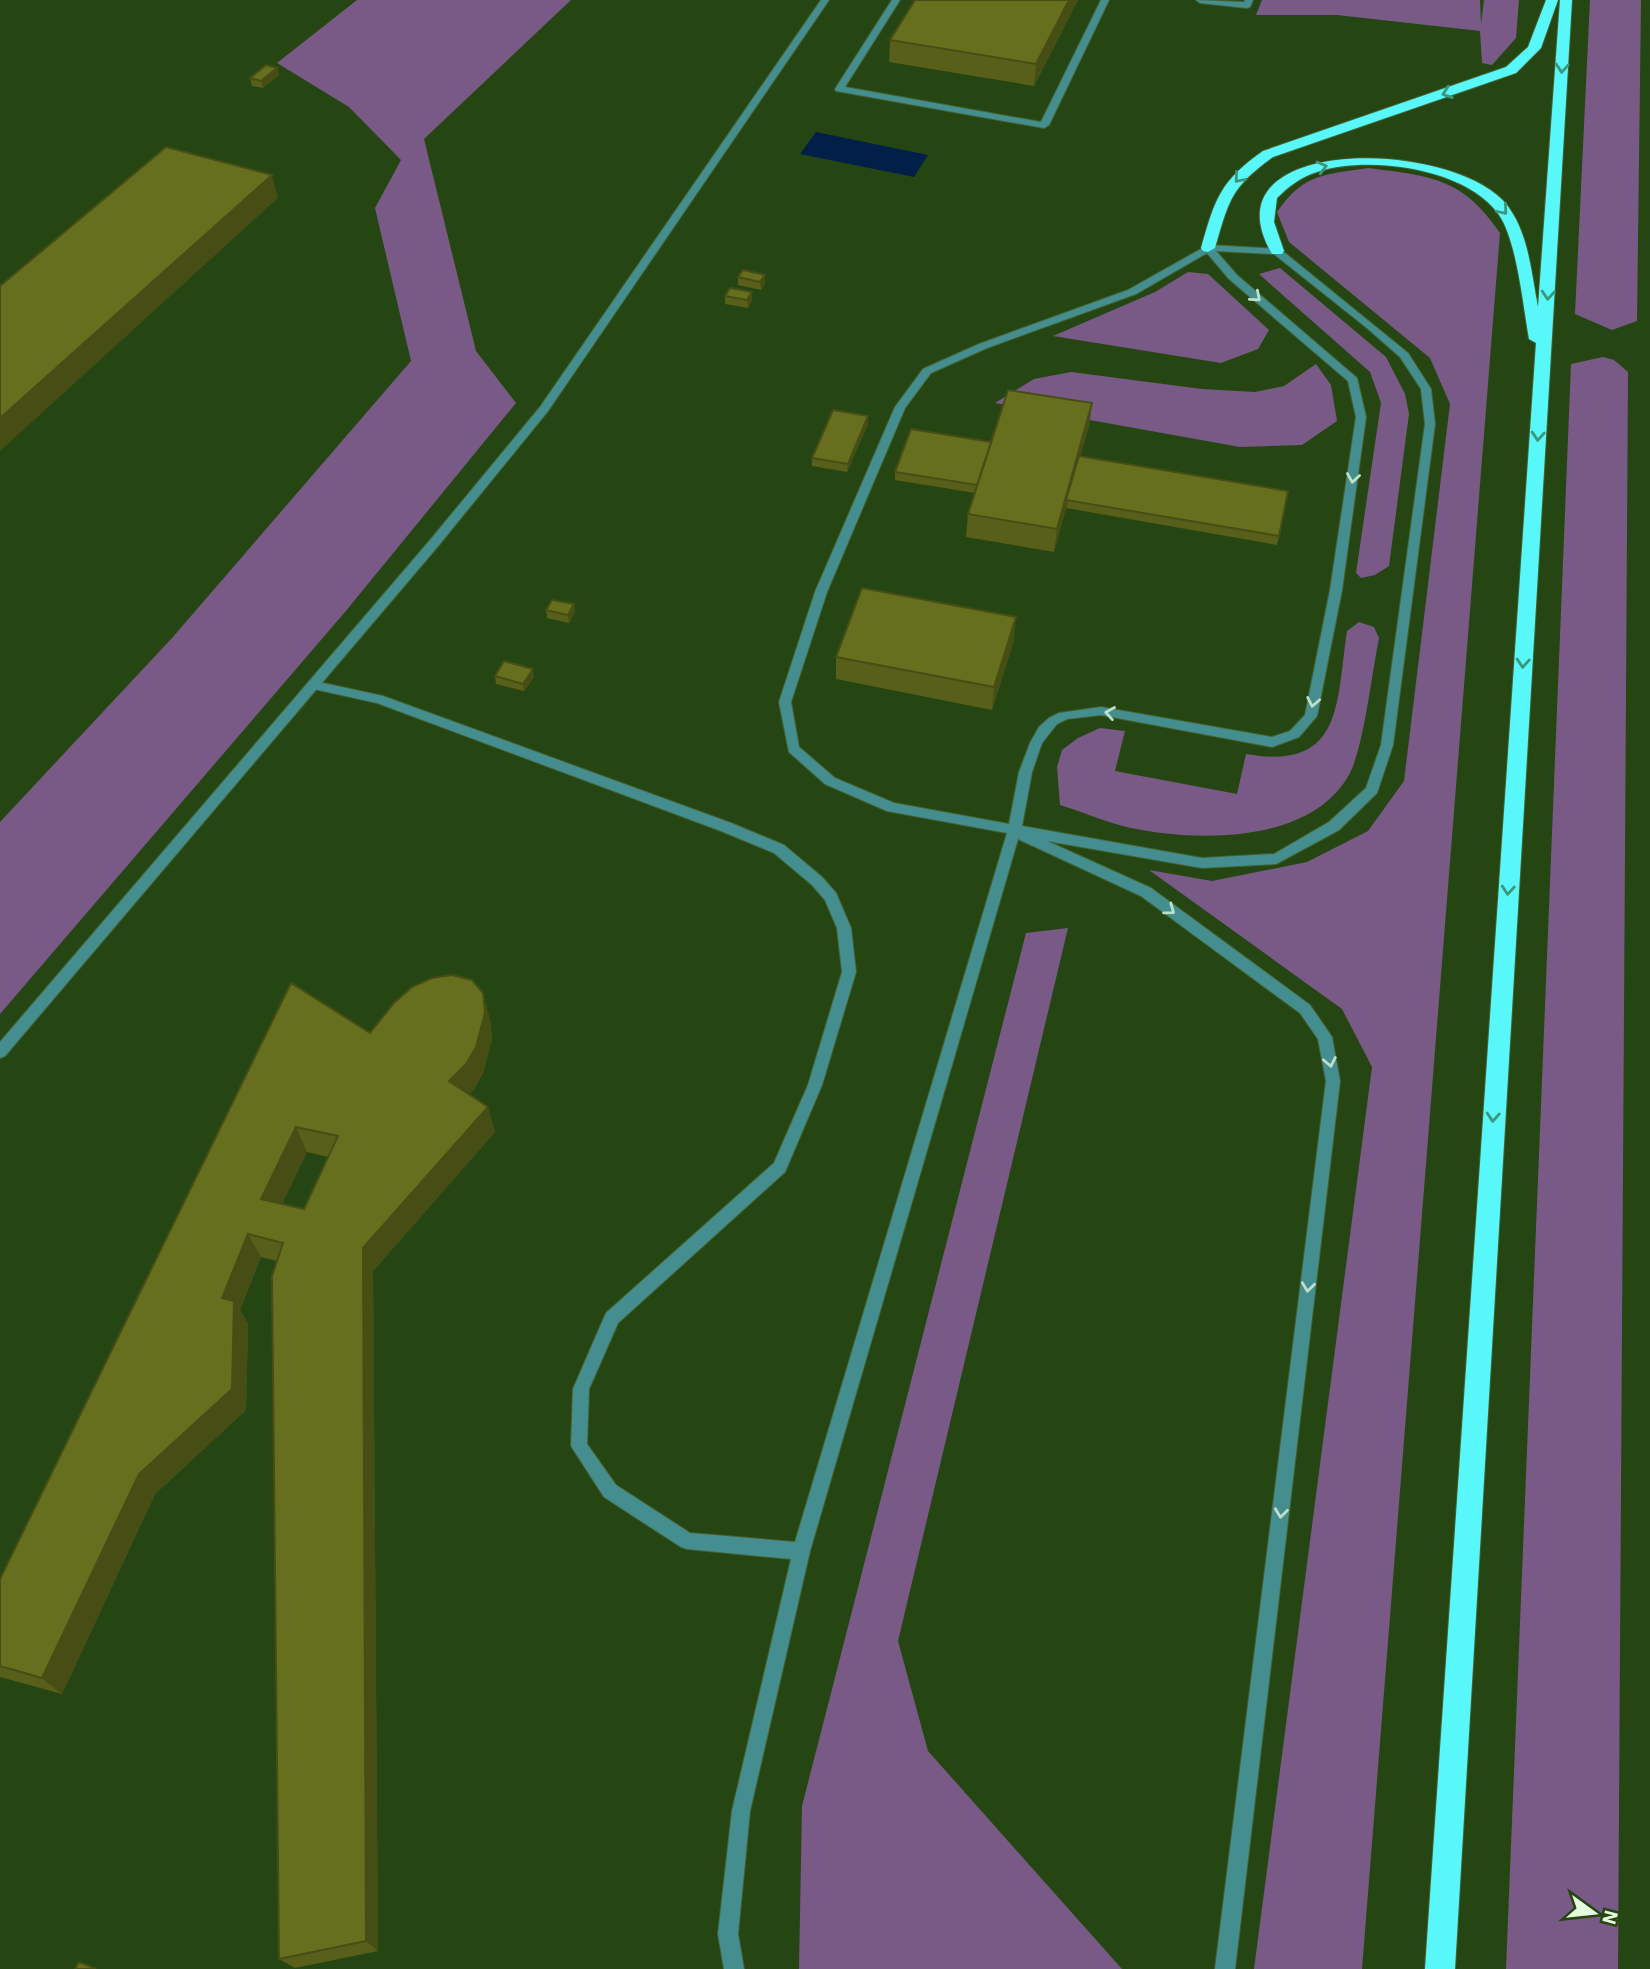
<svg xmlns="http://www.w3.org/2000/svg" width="1650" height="1969" font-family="'IBM Plex Sans',sans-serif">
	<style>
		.green { fill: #795a86 }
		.water { fill: #011f47 }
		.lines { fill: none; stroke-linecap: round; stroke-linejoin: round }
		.lane-casing { stroke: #446332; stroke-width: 2 }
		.street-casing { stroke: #446332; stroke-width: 2 }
		.highway-casing { stroke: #446332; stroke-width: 2 }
		.lane { fill: #448e8f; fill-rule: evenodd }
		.street { fill: #448e8f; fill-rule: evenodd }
		.highway { fill: #58f8fa; fill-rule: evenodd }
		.wall { fill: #575f1a; fill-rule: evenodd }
		.shaded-wall { fill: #474e15 }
		.building { fill: #656f1e; stroke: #474e15; stroke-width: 2; fill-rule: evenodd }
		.oneway { stroke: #3c967a }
		.oneway2 { stroke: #bedfca }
	</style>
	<rect width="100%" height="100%" fill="#254612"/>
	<g class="green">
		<polygon points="357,0 571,0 424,139 476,351 516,403 345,612 0,1014 0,822 172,638 411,361 375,208 401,160 349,107 277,63"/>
		<polygon points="1262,0 1480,0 1481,24 1484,0 1519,0 1516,38 1492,65 1482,63 1480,31 1337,15 1256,15"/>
		<polygon points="1590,0 1641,0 1637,321 1612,330 1575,314"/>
		<path d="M1368 168C1431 176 1463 178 1500 233L1362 1969H1254L1372 1067 1342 1009 1149 870 1212 881 1307 862 1368 831 1404 781 1450 404 1430 358 1289 242 1277 212C1304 173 1324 175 1368 168Z"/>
		<polygon points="1280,268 1386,357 1405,394 1409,414 1389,566 1375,575 1361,578 1356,573 1381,403 1370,372 1259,274"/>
		<polygon points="1188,272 1208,274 1269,330 1258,349 1221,363 1053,336 1155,292"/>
		<polygon points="1603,357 1614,360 1628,372 1618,1969 1506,1969 1571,364"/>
		<polygon points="1316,364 1331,385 1337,421 1302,445 1240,447 995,403 1034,379 1071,372 1202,389 1255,392 1284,386"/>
		<path d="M1359 622 1374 627 1379 638C1372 672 1364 745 1350 773 1312 844 1198 842 1131 828 1107 823 1083 812 1060 805L1057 767 1062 750 1078 738 1100 728 1125 731 1115 771 1237 794 1246 754C1344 771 1336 703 1347 631Z"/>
		<polygon points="1068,928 898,1641 928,1751 1122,1969 799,1969 802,1806 1026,933"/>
	</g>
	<polygon class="water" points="816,132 928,155 914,177 800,154"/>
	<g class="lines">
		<g class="lane-casing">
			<g id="lane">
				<polygon points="892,0 900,0 845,87 1041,122 1101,0 1109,0 1049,125 1044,128 836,91 835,89"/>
				<polygon points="1196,0 1244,2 1245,0 1253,0 1250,7 1247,8 1200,3"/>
				<path d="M1208 245 1280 249 1408 353 1431 389 1435 424 1393 745 1377 793 1339 830 1276 864 1202 868 1047 841 1151 888 1310 1005 1332 1037 1340 1081 1235 1969H1215L1326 1081 1318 1039 1300 1013 1141 896 1018 839 810 1551 750 1811 738 1934 744 1969H724L718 1934 732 1811 791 1559 687 1549 681 1547 604 1497 571 1446 573 1389 606 1313 774 1163 808 1085 842 972 837 928 825 900 812 885 774 853 721 831 377 703 314 689 308 685 314 681 383 696 731 823 784 845 822 877 836 893 851 928 856 972 822 1085 785 1172 618 1323 589 1389 587 1444 616 1485 690 1533 795 1542 1007 833 887 811 825 784 789 752 779 702 815 592 895 407 923 369 979 344 1128 290ZM1216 251 1274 254 1367 328 1400 357 1421 389 1425 424 1381 745 1366 788 1329 822 1274 854 1202 858 1022 826 1032 772 1042 743 1057 724 1067 719 1101 715 1272 747 1299 737 1317 716 1342 590 1366 417 1357 378 1237 275ZM1207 253 1229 279 1348 381 1356 417 1330 590 1305 715 1290 731 1272 737 1101 707 1059 713 1049 718 1039 727 1030 743 1019 772 1009 824 894 803 835 778 799 747 791 702 827 592 905 408 931 373 987 348 1136 294Z"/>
			</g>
		</g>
		<g class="street-casing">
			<polygon id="street" points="821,0 829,0 548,411 439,545 5,1056 0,1058 0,1042 431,539 540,407"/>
		</g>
		<g class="highway-casing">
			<g id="highway">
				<path d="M1546 0H1558L1541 48 1516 73 1273 157C1231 187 1229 200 1215 248L1208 252 1203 251 1201 248C1215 199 1220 181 1263 151L1506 67 1528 47Z"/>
				<path d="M1560 0H1572L1455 1969H1425L1536 343 1529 339C1523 306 1517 241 1499 215 1467 168 1368 155 1317 172 1301 177 1289 186 1277 198L1274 222 1284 251 1282 254H1272C1202 134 1453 138 1507 205 1529 234 1531 272 1538 307Z"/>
			</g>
		</g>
		<use href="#lane" class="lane"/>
		<use href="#street" class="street"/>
		<use href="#highway" class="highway"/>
	</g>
	<g class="wall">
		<polygon points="1078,0 1034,86 889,62 890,40"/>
		<polygon points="277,68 279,75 263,88 252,86 250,78"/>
		<polygon points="765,275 765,283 761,290 738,285 738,277"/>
		<polygon points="752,292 752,300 748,308 725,304 725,296"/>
		<polygon points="1092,403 1089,426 1080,456 1279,536 1277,545 1066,508 1054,552 966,537 968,514 975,493 895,480 895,472 991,442"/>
		<polygon points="868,424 847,472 812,466 812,458"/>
		<polygon points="574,604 575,612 569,623 547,618 546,610"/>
		<polygon points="1014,640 992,710 836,679 836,657"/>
		<polygon points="495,676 534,677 524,691 496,684"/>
		<path d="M291 983 370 1033 490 1019 492 1039 483 1073 474 1089 469 1094 495 1132 373 1271 378 1951 295 1968 279 1959 277 1261 261 1257 240 1310 248 1324 246 1410 155 1494 62 1694 0 1677V1579ZM307 1152 328 1157 304 1209 282 1204Z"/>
	</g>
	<g class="shaded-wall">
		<polygon points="1069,0 1078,0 1034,86 1036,64"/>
		<polygon points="277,68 279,75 263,88 261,81"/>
		<polygon points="272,175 278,198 0,451 0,418"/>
		<polygon points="765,275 765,283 761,290 760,282"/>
		<polygon points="752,292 752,300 748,308 747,300"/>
		<polygon points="1092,403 1089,426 1054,552 1057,529"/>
		<polygon points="868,416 868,424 847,472 848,464"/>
		<polygon points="574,604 575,612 569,623 568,615"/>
		<polygon points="1016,617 1014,640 992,710 994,687"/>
		<polygon points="533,669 534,677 524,691 523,684"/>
		<polygon points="483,993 490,1019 492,1039 483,1073 474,1089 456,1107 449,1081"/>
		<polygon points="488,1107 495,1132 373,1271 378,1951 366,1941 363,1248"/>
		<polygon points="296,1127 307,1152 273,1223 261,1199"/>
		<polygon points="248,1234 261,1257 240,1310 248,1324 246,1410 155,1494 62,1694 42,1678 222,1298"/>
	</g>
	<g class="building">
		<polygon points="915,0 1069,0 1036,64 890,40"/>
		<polygon points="266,65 277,68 261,81 250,78"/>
		<polygon points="166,147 272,175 0,418 0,286"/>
		<polygon points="743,270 765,275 760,282 738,277"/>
		<polygon points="730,288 752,292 747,300 725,296"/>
		<polygon points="1008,390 1092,403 1057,529 968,514"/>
		<polygon points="833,410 868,416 848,464 812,458"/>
		<polygon points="911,429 991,442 977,485 895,472"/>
		<polygon points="1079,456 1288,491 1279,536 1066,500"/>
		<polygon points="862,588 1016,617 994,687 836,657"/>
		<polygon points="552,600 574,604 568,615 546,610"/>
		<polygon points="504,661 533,669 523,684 495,676"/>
		<path d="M452 975 472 980 483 993 485 1013 476 1047 466 1064 449 1081 488 1107 363 1248 366 1941 279 1959 272 1276 283 1243 248 1234 222 1298 234 1301 232 1389 139 1474 42 1678 0 1666V1579L291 983 370 1033 394 1003 412 987 432 978ZM296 1127 338 1136 304 1209 261 1199Z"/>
		<polygon points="79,1962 96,1969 75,1969"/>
	</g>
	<defs><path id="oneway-chevron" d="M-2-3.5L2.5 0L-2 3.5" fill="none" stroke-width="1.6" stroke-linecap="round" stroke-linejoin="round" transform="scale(1.75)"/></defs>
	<g class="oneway">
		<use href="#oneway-chevron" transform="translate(1562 68) rotate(94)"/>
		<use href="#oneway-chevron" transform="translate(1447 93) rotate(161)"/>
		<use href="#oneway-chevron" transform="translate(1322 167) rotate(-15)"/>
		<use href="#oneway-chevron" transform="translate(1239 178) rotate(130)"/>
		<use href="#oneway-chevron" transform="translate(1503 210) rotate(50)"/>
		<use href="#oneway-chevron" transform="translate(1548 295) rotate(94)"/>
		<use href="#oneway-chevron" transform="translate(1538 436) rotate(94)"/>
		<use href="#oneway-chevron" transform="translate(1523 663) rotate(94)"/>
		<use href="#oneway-chevron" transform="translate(1508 890) rotate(94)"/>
		<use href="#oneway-chevron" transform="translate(1493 1117) rotate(94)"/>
	</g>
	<g class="oneway2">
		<use href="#oneway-chevron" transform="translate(1256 297) rotate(41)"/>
		<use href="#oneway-chevron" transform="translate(1353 478) rotate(99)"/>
		<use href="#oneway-chevron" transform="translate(1313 702) rotate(101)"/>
		<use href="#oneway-chevron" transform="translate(1110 713) rotate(-170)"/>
		<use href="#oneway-chevron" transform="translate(1170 910) rotate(36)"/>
		<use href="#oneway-chevron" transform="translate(1330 1062) rotate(79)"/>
		<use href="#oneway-chevron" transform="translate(1308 1287) rotate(97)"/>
		<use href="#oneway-chevron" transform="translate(1281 1513) rotate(97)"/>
	</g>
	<g transform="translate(1594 1913) rotate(105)" stroke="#254612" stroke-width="5" paint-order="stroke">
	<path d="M0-5L12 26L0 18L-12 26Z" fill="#e6fadd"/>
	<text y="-10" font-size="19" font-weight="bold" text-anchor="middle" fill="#e6fadd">N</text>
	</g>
</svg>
